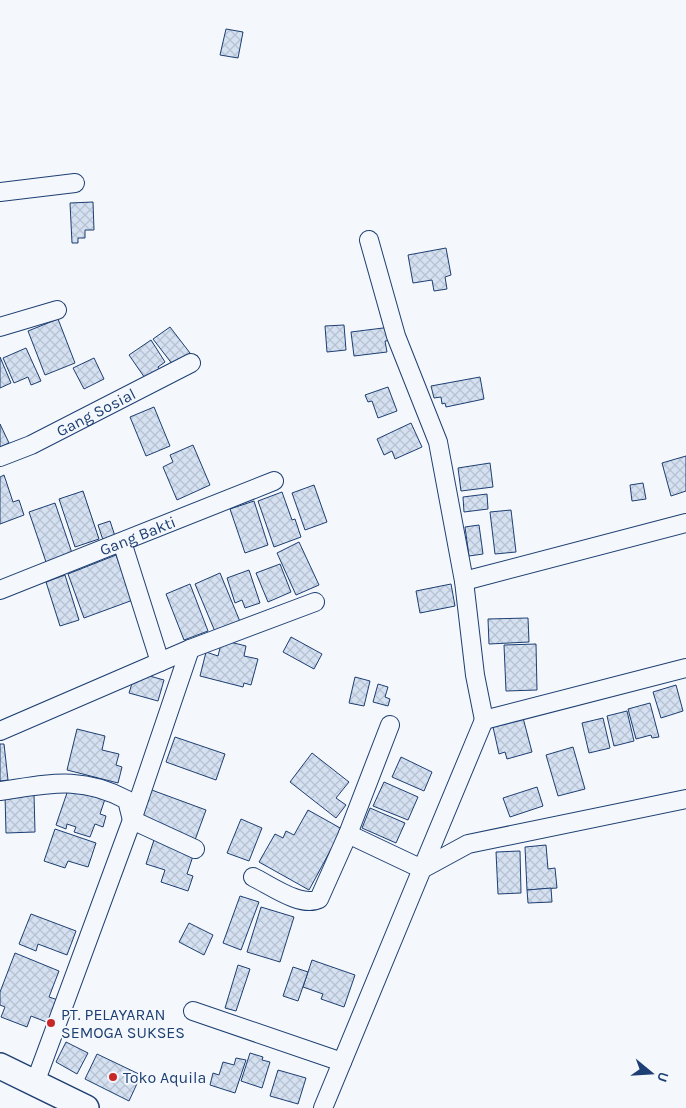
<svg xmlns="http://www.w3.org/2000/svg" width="686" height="1108" font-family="Karla,sans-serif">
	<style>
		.building { fill: url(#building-cross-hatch); stroke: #1d3f73 }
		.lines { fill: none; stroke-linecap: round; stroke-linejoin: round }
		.street-casing { stroke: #1d3f73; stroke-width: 20 }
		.secondary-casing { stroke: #1d3f73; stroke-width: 28 }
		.street { stroke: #f4f7fb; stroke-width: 18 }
		.secondary { stroke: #f4f7fb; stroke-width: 25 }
		.poi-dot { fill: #c62828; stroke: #f4f7fb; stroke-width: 2 }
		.labels { text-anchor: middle; stroke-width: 4; stroke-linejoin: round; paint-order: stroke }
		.street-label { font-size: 16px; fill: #1d3f73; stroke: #f4f7fb }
		.poi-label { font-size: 16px; fill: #1d3f73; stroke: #f4f7fb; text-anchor: start }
	</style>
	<defs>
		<pattern id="building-cross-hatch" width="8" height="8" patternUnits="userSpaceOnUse" patternTransform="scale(1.25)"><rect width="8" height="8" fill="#d5e0f0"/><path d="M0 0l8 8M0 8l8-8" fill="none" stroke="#b6c1d1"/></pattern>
	</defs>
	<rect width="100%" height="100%" fill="#f4f7fb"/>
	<g class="building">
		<polygon points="226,29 243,32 238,58 220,55"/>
		<polygon points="93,202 94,230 85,230 85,238 78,238 78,243 72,243 70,203"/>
		<polygon points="446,248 451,275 445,277 447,289 434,291 432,280 413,283 408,255"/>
		<polygon points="58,319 75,363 45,375 28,331"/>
		<polygon points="344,325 346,350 327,352 325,326"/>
		<polygon points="170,327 190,353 173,365 153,339"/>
		<polygon points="391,327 393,340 385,341 387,352 354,356 351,332"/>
		<polygon points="151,340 165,362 158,367 161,371 147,381 129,355"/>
		<polygon points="26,348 41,381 31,385 28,377 14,383 3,358"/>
		<polygon points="0,357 11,383 0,388"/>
		<polygon points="94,358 104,379 84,389 73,368"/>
		<polygon points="480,377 484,399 446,407 445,403 442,404 441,397 434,398 431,386"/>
		<polygon points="388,387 397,411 378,418 372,401 368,402 365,395"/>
		<polygon points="154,407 170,446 146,456 130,417"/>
		<polygon points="411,423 422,447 395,459 392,451 384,455 377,439"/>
		<polygon points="0,424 9,443 0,447"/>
		<polygon points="193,445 210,485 177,500 163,467 173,462 170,455"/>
		<polygon points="686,456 686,491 671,496 662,463"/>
		<polygon points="490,463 493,487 461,491 458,468"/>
		<polygon points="4,475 13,502 19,500 24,515 0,524 0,477"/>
		<polygon points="643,483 646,499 632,501 630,485"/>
		<polygon points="314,485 327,522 305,530 292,493"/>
		<polygon points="83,491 99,539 75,547 59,499"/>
		<polygon points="282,492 292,520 295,519 301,537 274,547 258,501"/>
		<polygon points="487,494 488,509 464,512 463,497"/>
		<polygon points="254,501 268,545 245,553 230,509"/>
		<polygon points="55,503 72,553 46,562 29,512"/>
		<polygon points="511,510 516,552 495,554 490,512"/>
		<polygon points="110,521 116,539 104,543 98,525"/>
		<polygon points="479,525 483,554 469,556 465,527"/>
		<polygon points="299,542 319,585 296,595 277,553"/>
		<polygon points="116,555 133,600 84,618 68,574"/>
		<polygon points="280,564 291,592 268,602 256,573"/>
		<polygon points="249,570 260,603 245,608 242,600 235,603 227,578"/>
		<polygon points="220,573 241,624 216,634 195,584"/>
		<polygon points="65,575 79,620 60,626 46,582"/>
		<polygon points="190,584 208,631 184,640 166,594"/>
		<polygon points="451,584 455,606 420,613 416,591"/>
		<polygon points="528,618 529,642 489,644 488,619"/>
		<polygon points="291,637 322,654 314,669 283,652"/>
		<polygon points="222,640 246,646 244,656 258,659 251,685 244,683 243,687 200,676 206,652 218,656"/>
		<polygon points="536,644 537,690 506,691 504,645"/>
		<polygon points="146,675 164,680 158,701 129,693 134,677"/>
		<polygon points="355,677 370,681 364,706 349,703"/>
		<polygon points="378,684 388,687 385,697 390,699 388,706 373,702"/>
		<polygon points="676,685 683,711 661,718 653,692"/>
		<polygon points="650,703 659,737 652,738 651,735 636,739 628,709"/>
		<polygon points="627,711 634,741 614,746 607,716"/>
		<polygon points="522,714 532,752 507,759 505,752 499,754 493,727 500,725 499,720"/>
		<polygon points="603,718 610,748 589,753 582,723"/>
		<polygon points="77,729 105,736 102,750 119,754 116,765 122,767 118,783 67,770"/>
		<polygon points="175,737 225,754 216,780 166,762"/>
		<polygon points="0,744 4,744 8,780 0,781"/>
		<polygon points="573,747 585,789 558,796 546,755"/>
		<polygon points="312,753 349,782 336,798 346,805 336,818 290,782"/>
		<polygon points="401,757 432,772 424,791 392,777"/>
		<polygon points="384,782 418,797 408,820 373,806"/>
		<polygon points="69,787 105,799 100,814 106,816 103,827 95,824 90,837 74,832 76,827 67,824 66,829 56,825"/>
		<polygon points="537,787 543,806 510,817 503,798"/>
		<polygon points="149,789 206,810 195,840 138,819"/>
		<polygon points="34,794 35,832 6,833 5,795"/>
		<polygon points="370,808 405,823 396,843 362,828"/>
		<polygon points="308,810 342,829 309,890 259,862 275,834 283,838 286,831 294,835"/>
		<polygon points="241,819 262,828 249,861 227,853"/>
		<polygon points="55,829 96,843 88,867 68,861 65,868 44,861"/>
		<polygon points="154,840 194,853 187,874 193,876 188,891 161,882 165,870 146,864"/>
		<polygon points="546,845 548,869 555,868 557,888 527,890 525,847"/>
		<polygon points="520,851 521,893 498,894 496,852"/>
		<polygon points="551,888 552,902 528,903 527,890"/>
		<polygon points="240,896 259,902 241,950 223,943"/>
		<polygon points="261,907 294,917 280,962 247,952"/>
		<polygon points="31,914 76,931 67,955 38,944 36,951 19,944"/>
		<polygon points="189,923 213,935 204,955 179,942"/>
		<polygon points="15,953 59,971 49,997 58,1000 49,1023 31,1016 27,1027 1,1017 5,1007 0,1005 0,992"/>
		<polygon points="312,960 355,975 344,1007 321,999 323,994 303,987"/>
		<polygon points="238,965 250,969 236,1011 225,1008"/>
		<polygon points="293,967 308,972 298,1001 283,996"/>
		<polygon points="66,1042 88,1053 77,1074 56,1062"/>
		<polygon points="250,1053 263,1057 262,1060 270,1062 262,1088 241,1081"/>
		<polygon points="97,1054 141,1075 129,1101 85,1079"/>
		<polygon points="236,1058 246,1060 235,1093 210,1085 213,1073 219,1075 223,1062 234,1065"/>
		<polygon points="278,1070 306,1078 298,1104 270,1096"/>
	</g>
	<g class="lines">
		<g class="street-casing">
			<g id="street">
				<polyline points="0,192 75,183"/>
				<polyline points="369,240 396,336 438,442 464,581 475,675 484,720 686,668"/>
				<polyline points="0,327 57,310"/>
				<path id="s1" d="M0 457 31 445 191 363"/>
				<polyline points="122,542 160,662"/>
				<polyline points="464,581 686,523"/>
				<path id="s2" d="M0 590 274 481"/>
				<polyline points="0,731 190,649 315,602"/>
				<path d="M0 791C49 784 81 775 127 800L132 820 195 849"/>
				<polyline points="348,834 422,869 484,720"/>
				<path d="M253 877C270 885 301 908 319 899L348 834 390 725"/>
				<polyline points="193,1011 342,1062"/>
				<polyline points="35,1083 132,820 190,649"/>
				<polyline points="323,1108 422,869 468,844 686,799"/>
			</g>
		</g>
		<g class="secondary-casing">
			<polyline id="secondary" points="0,1066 86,1108"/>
		</g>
		<use href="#street" class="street"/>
		<use href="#secondary" class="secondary"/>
	</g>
	<g class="poi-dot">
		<circle cx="51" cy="1023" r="5"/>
		<circle cx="113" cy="1077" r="5"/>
	</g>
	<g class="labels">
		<g class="street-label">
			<text dy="6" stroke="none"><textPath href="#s1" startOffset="106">Gang Sosial</textPath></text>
			<text dy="6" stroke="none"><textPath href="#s2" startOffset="148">Gang Bakti</textPath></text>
		</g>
		<g class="poi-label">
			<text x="61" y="1020">PT. PELAYARAN<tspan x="61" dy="18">SEMOGA SUKSES</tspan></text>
			<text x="123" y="1083">Toko Aquila</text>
		</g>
	</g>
	<g transform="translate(651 1073) rotate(108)" stroke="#f4f7fb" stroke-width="4" paint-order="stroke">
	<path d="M0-4L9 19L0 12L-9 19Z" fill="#1d3f73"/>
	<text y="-8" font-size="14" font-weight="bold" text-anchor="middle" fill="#1d3f73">U</text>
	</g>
</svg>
